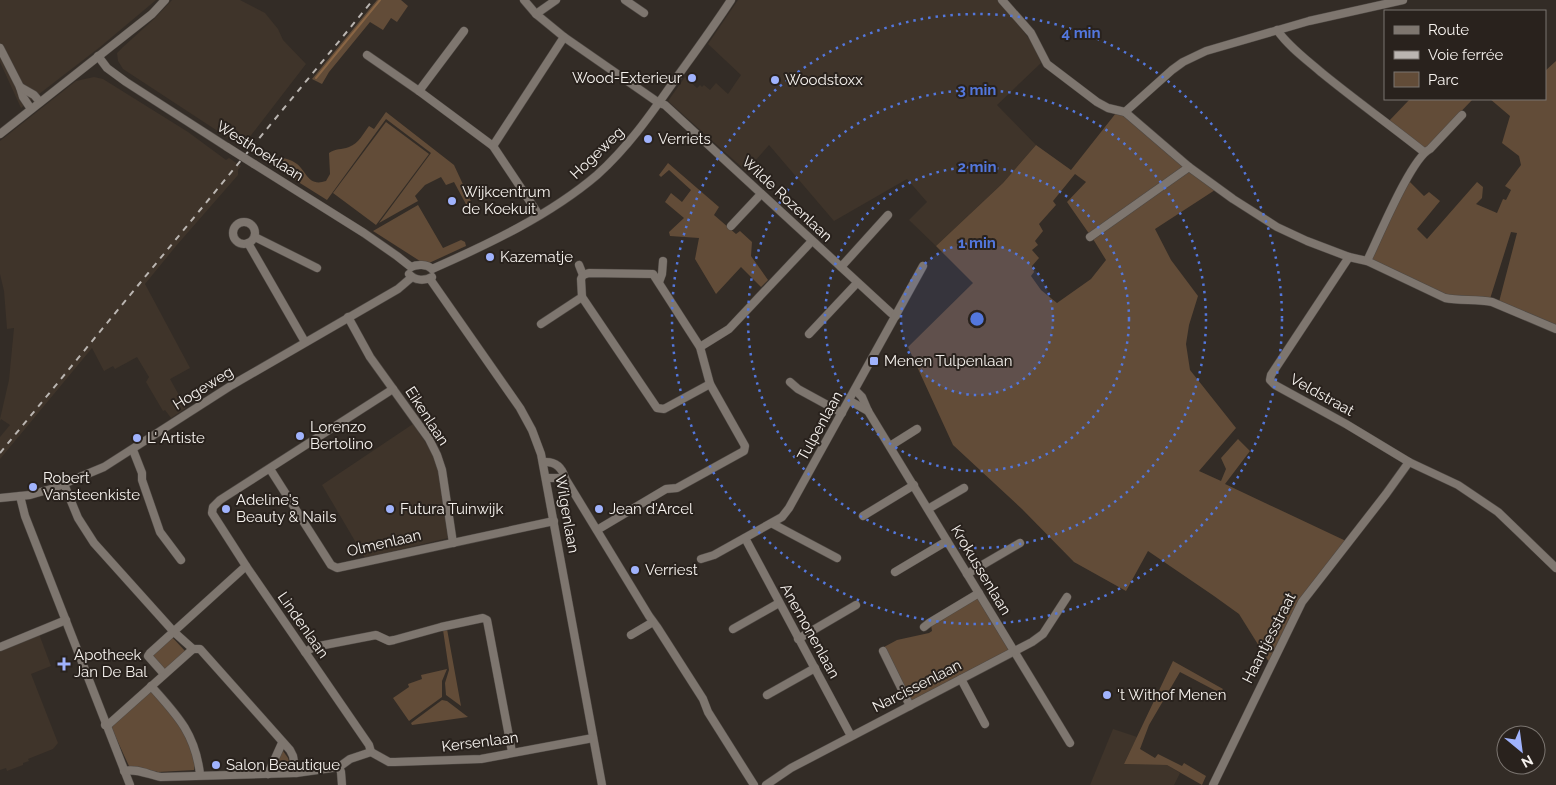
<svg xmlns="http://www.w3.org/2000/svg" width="1556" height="785" font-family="Raleway,sans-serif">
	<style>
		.built { fill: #3f342a }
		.green { fill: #624c38 }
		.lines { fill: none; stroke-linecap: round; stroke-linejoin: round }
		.stream { stroke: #896544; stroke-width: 2 }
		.minor-casing { stroke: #4f4944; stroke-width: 9 }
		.minor { stroke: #7e766f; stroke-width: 8 }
		.rail { stroke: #bab5b1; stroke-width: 2; stroke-dasharray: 6 6; stroke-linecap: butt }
		.minor-bridge-casing { stroke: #4f4944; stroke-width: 9; stroke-linecap: butt }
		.minor-bridge { stroke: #7e766f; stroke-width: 8 }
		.ring { fill: none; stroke: #5377dd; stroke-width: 2.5; stroke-dasharray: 2.5 5 }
		.poi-dot { fill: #a0b3fd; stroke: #29221d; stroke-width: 2 }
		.labels { text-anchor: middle; stroke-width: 4; stroke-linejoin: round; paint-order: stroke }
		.poi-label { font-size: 15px; fill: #f5f1ed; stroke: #29221d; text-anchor: start }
		.street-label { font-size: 15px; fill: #f5f1ed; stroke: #29221d }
		.centre { fill: #5377dd; stroke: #29221d; stroke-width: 2.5 }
		.ring-label { font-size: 15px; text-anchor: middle; font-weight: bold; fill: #5377dd; stroke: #29221d; stroke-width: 4; stroke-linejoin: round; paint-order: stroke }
	</style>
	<rect width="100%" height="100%" fill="#332c26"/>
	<g class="built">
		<polygon points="0,0 156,0 100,47 21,108 0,62"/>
		<polygon points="172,0 240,0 265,13 278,29 283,40 306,64 242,147 123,69 118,61 117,53 123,47 154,19"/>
		<polygon points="738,0 998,0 1024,32 1033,44 1041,63 997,105 1036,145 1003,183 936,246 909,220 927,202 907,179 834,221 769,145 746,171 668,101 685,77 697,88 700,85 702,87 704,85 710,90 716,83 728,94 741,75 708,44"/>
		<polygon points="94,77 103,79 188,132 226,160 229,158 241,166 238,170 238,175 176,246 145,284 190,368 170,379 186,408 171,418 165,410 163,411 146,382 149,377 137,357 115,369 113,366 104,371 92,348 0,459 0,437 10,425 1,419 0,421 0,419 9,380 14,328 7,329 4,291 0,274 0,141 76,81"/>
		<polygon points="413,424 434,455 438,471 448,538 365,558 322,485"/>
		<polygon points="39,634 51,666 31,674 58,743 53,749 28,759 29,761 23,763 23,765 7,771 6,768 0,770 0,650"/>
		<polygon points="1113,729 1137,737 1124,764 1167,765 1180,773 1174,785 1090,785"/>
	</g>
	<g class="green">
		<polygon points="377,0 401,0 408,6 397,22 391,18 383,30 370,22 329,72 322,84 312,79"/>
		<polygon points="1556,61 1556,326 1499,302 1517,233 1511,232 1490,299 1448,296 1374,263 1371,258 1409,181 1424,196 1429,192 1440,201 1417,229 1427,239 1477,182 1483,187 1482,198 1476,204 1497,213 1503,199 1506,200 1511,190 1505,186 1521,165 1519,156 1502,143 1510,116 1490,99 1545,99 1545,71"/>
		<polygon points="1410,99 1473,99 1424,150 1388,122"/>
		<path d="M386 112 454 165 473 206 468 208 454 182 446 185 441 177 425 185 415 196 418 201 379 223 431 153 386 119 327 200 276 168V159L281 157C286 159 292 160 297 164 307 172 308 187 326 181L330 174 329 153C336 148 341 150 349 147 359 143 363 134 369 126L374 129Z"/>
		<polygon points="1116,113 1124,116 1182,164 1182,167 1090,235 1067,202 1086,182 1075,174 1053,201 1056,205 1039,224 1043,231 1035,241 1038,245 1032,250 1039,258 1032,266 1034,272 1031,276 1041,290 1057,303 1091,279 1106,260 1093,239 1186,172 1192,172 1215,190 1155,229 1171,260 1198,296 1189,325 1186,344 1190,370 1236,428 1199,471 1221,481 1226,469 1221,458 1238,439 1250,451 1225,484 1346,541 1296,606 1269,662 1239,614 1214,596 1148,551 1126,591 1074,562 1022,509 953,445 908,347 973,283 936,246 1003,183 1036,145 1071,170"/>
		<polygon points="386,122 429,154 376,225 333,193"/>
		<polygon points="668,163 719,207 714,215 736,234 740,231 752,242 751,256 768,280 761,287 741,267 716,294 695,259 699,238 670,236 669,232 684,218 665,202 671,193 682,202 691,190 669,170 661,177 659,175"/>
		<polygon points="418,205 443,248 461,240 465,242 466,246 429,263 423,263 373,231"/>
		<polygon points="978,598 1009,650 911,701 884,647 897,640 929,633 932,631 931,625"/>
		<polygon points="447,629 461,706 446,695 445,683 449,670 443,630"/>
		<polygon points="171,636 186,652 165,670 150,654"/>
		<polygon points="1173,661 1223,689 1220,693 1180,672 1149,725 1140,749 1155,758 1158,754 1182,766 1184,763 1206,776 1202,785 1167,765 1124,764"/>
		<polygon points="447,669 442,681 442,697 409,721 393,698 409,687 408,684 422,679 421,675"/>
		<path d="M151 691H153C162 702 174 713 181 725 187 734 197 760 194 770L158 772 129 766 111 727Z"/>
		<polygon points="442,700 447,701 468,717 412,725 411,723"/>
		<polygon points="281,748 288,758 291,769 271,770"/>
	</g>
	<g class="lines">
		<polyline class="stream" points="316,78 380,0"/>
		<g class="minor-casing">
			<g id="minor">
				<polyline points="524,0 536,14 564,37 659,103 665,105 891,313 896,316"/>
				<polyline points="625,0 644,13"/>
				<path d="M1002 0 1031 33 1047 64 1097 102 1108 108 1125 112 1189 167 1233 199 1277 227 1307 241 1349 257 1367 261 1445 298C1460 301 1476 299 1492 302L1556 329"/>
				<polyline points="536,14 556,0"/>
				<path d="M1277 30C1289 47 1307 60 1322 73 1355 100 1390 125 1424 152"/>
				<polyline points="0,48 20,87 23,97 31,109"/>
				<polyline points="367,55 419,91 493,146 539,215"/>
				<polyline points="98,56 107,68 126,82 227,147"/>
				<polyline points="20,87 34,95 40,102"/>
				<polyline points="419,91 464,31"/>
				<polyline points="1125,112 1172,70 1183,62 1206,51 1309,21 1403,0"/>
				<polyline points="0,134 152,14 165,0"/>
				<polyline points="493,146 564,37"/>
				<polyline points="254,164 364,233 397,256 411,267"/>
				<circle cx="244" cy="233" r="11"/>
				<polyline points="731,226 761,194"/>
				<polyline points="255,237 317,268"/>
				<polyline points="1090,237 1189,167"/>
				<polyline points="248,243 305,342"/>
				<polyline points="1349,257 1271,375 1270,380 1275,385 1346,424 1409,462 1458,485 1498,512 1556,568"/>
				<path d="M1367 261C1378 239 1411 158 1430 149L1462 115"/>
				<polyline points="579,265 583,275"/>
				<path d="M411 267C417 264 427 264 432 269"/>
				<polyline points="841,267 888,215"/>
				<path d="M432 269C489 244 550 215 597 175 627 148 649 117 672 84 692 56 712 29 731 0"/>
				<path d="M409 274C415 281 425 281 432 277"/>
				<polyline points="430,279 520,408 532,430 541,454 602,785"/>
				<polyline points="659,282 662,274 663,261"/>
				<polyline points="582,297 657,408 664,409 710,384"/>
				<polyline points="348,317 370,357 429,439 437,455 442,470 453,543"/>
				<polyline points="541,324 582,297 581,279 583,275 589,273 653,274 700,347 710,384 745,446 744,451 677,488 666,489 597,530"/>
				<polyline points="809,334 857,283"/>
				<polyline points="700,347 729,329 812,241"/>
				<polyline points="790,382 798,389 842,413"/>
				<polyline points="855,390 862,397 868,411 1070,743"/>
				<polyline points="850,401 868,411"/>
				<polyline points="890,446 917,429"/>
				<polyline points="133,450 142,473 142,480 160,532 181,560"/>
				<path d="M543 462C555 461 562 467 565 478L649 616 657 627 703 699 708 712 754 785"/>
				<polyline points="270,469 331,565 337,568 554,521"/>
				<polyline points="546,478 565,478"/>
				<polyline points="64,484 78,518 94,543 174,632 193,649"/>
				<polyline points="20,496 25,516 130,785"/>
				<polyline points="0,498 30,495 51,489 104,467 232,385 398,289 412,277"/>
				<polyline points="928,509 964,488"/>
				<polyline points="863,516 914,485"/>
				<polyline points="773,524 837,558"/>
				<polyline points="745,538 851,736"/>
				<polyline points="701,559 714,555 782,517 789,508 923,266"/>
				<polyline points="895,572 947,541"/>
				<polyline points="967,574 1020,543"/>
				<polyline points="924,627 929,623 979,593"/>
				<polyline points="733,629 779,603"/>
				<polyline points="631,635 653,622"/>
				<polyline points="798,639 856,605"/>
				<polyline points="0,647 66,620"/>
				<polyline points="193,649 200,649 290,750 293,756 296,773"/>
				<polyline points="883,651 910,706"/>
				<polyline points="305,652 314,647 376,635 389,641 394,640 441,627 483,618 487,620 512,752"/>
				<polyline points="164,674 148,656 150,653 246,566"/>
				<polyline points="961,679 985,724"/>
				<path d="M151 686C177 715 195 733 200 774"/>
				<polyline points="767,695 815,668"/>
				<polyline points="105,725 109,724 193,649"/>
				<polyline points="371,752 369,745 246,566 212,513 213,507 220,500 393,389"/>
				<polyline points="371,752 389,762 395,762 481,759 593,738"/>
				<polyline points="339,767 341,772 342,785"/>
				<path d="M124 771C137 768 149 775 161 777L296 773 339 767 350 759 371 752"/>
				<polyline points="268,774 282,743"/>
				<polyline points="766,785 791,768 1032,642 1043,634 1067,597"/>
				<polyline points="1213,785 1302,602 1386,494 1409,462"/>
			</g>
		</g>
		<use href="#minor" class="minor"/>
		<polyline class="rail" points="0,453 373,0"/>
		<g class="minor-bridge-casing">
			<polyline id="minor-bridge" points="227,147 254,164"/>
		</g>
		<use href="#minor-bridge" class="minor-bridge"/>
	</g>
	<circle cx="977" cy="319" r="76" fill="#5377dd" fill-opacity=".12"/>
	<g class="ring">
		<circle cx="977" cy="319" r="76"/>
		<circle cx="977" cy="319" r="152"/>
		<circle cx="977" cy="319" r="229"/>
		<circle cx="977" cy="319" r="305"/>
	</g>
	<g class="poi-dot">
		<circle cx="692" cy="78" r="5"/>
		<circle cx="775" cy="80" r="5"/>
		<circle cx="648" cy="139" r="5"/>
		<circle cx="452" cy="201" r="5"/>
		<circle cx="490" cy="257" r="5"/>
		<rect x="869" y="356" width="10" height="10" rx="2.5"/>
		<circle cx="300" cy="436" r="5"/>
		<circle cx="137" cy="438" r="5"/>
		<circle cx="33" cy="487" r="5"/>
		<circle cx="226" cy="509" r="5"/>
		<circle cx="390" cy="509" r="5"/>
		<circle cx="599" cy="509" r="5"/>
		<circle cx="635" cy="570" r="5"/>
		<path d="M61.5 656.5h5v5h5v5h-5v5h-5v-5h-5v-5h5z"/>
		<circle cx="1107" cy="695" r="5"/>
		<circle cx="216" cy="765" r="5"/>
	</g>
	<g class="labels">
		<g class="poi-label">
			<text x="682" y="83" text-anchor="end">Wood-Exterieur</text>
			<text x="785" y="85">Woodstoxx</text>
			<text x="658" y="144">Verriets</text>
			<text x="462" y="197">Wijkcentrum<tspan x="462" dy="17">de Koekuit</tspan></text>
			<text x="500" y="262">Kazematje</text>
			<text x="884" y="366">Menen Tulpenlaan</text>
			<text x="310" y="432">Lorenzo<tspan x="310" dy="17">Bertolino</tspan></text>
			<text x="147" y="443">L' Artiste</text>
			<text x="43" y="483">Robert<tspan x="43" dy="17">Vansteenkiste</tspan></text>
			<text x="236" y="505">Adeline's<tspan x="236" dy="17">Beauty &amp; Nails</tspan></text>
			<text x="400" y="514">Futura Tuinwijk</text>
			<text x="609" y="514">Jean d'Arcel</text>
			<text x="645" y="575">Verriest</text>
			<text x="74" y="660">Apotheek<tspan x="74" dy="17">Jan De Bal</tspan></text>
			<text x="1117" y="700">'t Withof Menen</text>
			<text x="226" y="770">Salon Beautique</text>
		</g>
		<g class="street-label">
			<text transform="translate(260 151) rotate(32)" y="5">Westhoeklaan</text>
			<text transform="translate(597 153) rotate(-44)" y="5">Hogeweg</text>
			<text transform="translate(787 199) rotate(43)" y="5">Wilde Rozenlaan</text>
			<text transform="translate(203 388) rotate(-32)" y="5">Hogeweg</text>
			<text transform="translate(1322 395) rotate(29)" y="5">Veldstraat</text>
			<text transform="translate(427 416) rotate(57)" y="5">Eikenlaan</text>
			<text transform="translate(820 426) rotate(-61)" y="5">Tulpenlaan</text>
			<text transform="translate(567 514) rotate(80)" y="5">Wilgenlaan</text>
			<text transform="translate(384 543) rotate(-13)" y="5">Olmenlaan</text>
			<text transform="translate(981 570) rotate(59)" y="5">Krokussenlaan</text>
			<text transform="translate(303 625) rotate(55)" y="5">Lindenlaan</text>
			<text transform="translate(810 631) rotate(61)" y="5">Anemonenlaan</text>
			<text transform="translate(1269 638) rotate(-63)" y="5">Haantjesstraat</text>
			<text transform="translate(917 686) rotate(-27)" y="5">Narcissenlaan</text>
			<text transform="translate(480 742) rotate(-7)" y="5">Kersenlaan</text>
		</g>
	</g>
	<circle cx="977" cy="319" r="8" class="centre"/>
	<g class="ring-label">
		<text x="1081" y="38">4 min</text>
		<text x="977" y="95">3 min</text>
		<text x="977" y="172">2 min</text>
		<text x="977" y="248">1 min</text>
	</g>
	<rect x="1384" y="10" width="162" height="90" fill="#29221d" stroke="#7b7570"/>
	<rect x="1394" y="26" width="25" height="8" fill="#7e766f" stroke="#7b7570"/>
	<text x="1428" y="35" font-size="15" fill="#f5f1ed">Route</text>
	<rect x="1394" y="51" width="25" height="8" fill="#bab5b1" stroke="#7b7570"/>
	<text x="1428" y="60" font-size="15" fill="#f5f1ed">Voie ferrée</text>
	<rect x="1394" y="72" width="25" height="15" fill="#624c38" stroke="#7b7570"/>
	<text x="1428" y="85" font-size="15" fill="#f5f1ed">Parc</text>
	<g transform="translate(1521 750) rotate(151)"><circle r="24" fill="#29221d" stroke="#7b7570"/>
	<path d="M0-4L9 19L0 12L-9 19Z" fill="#a0b3fd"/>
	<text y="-8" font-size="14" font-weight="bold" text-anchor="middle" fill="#f5f1ed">N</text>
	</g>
</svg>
